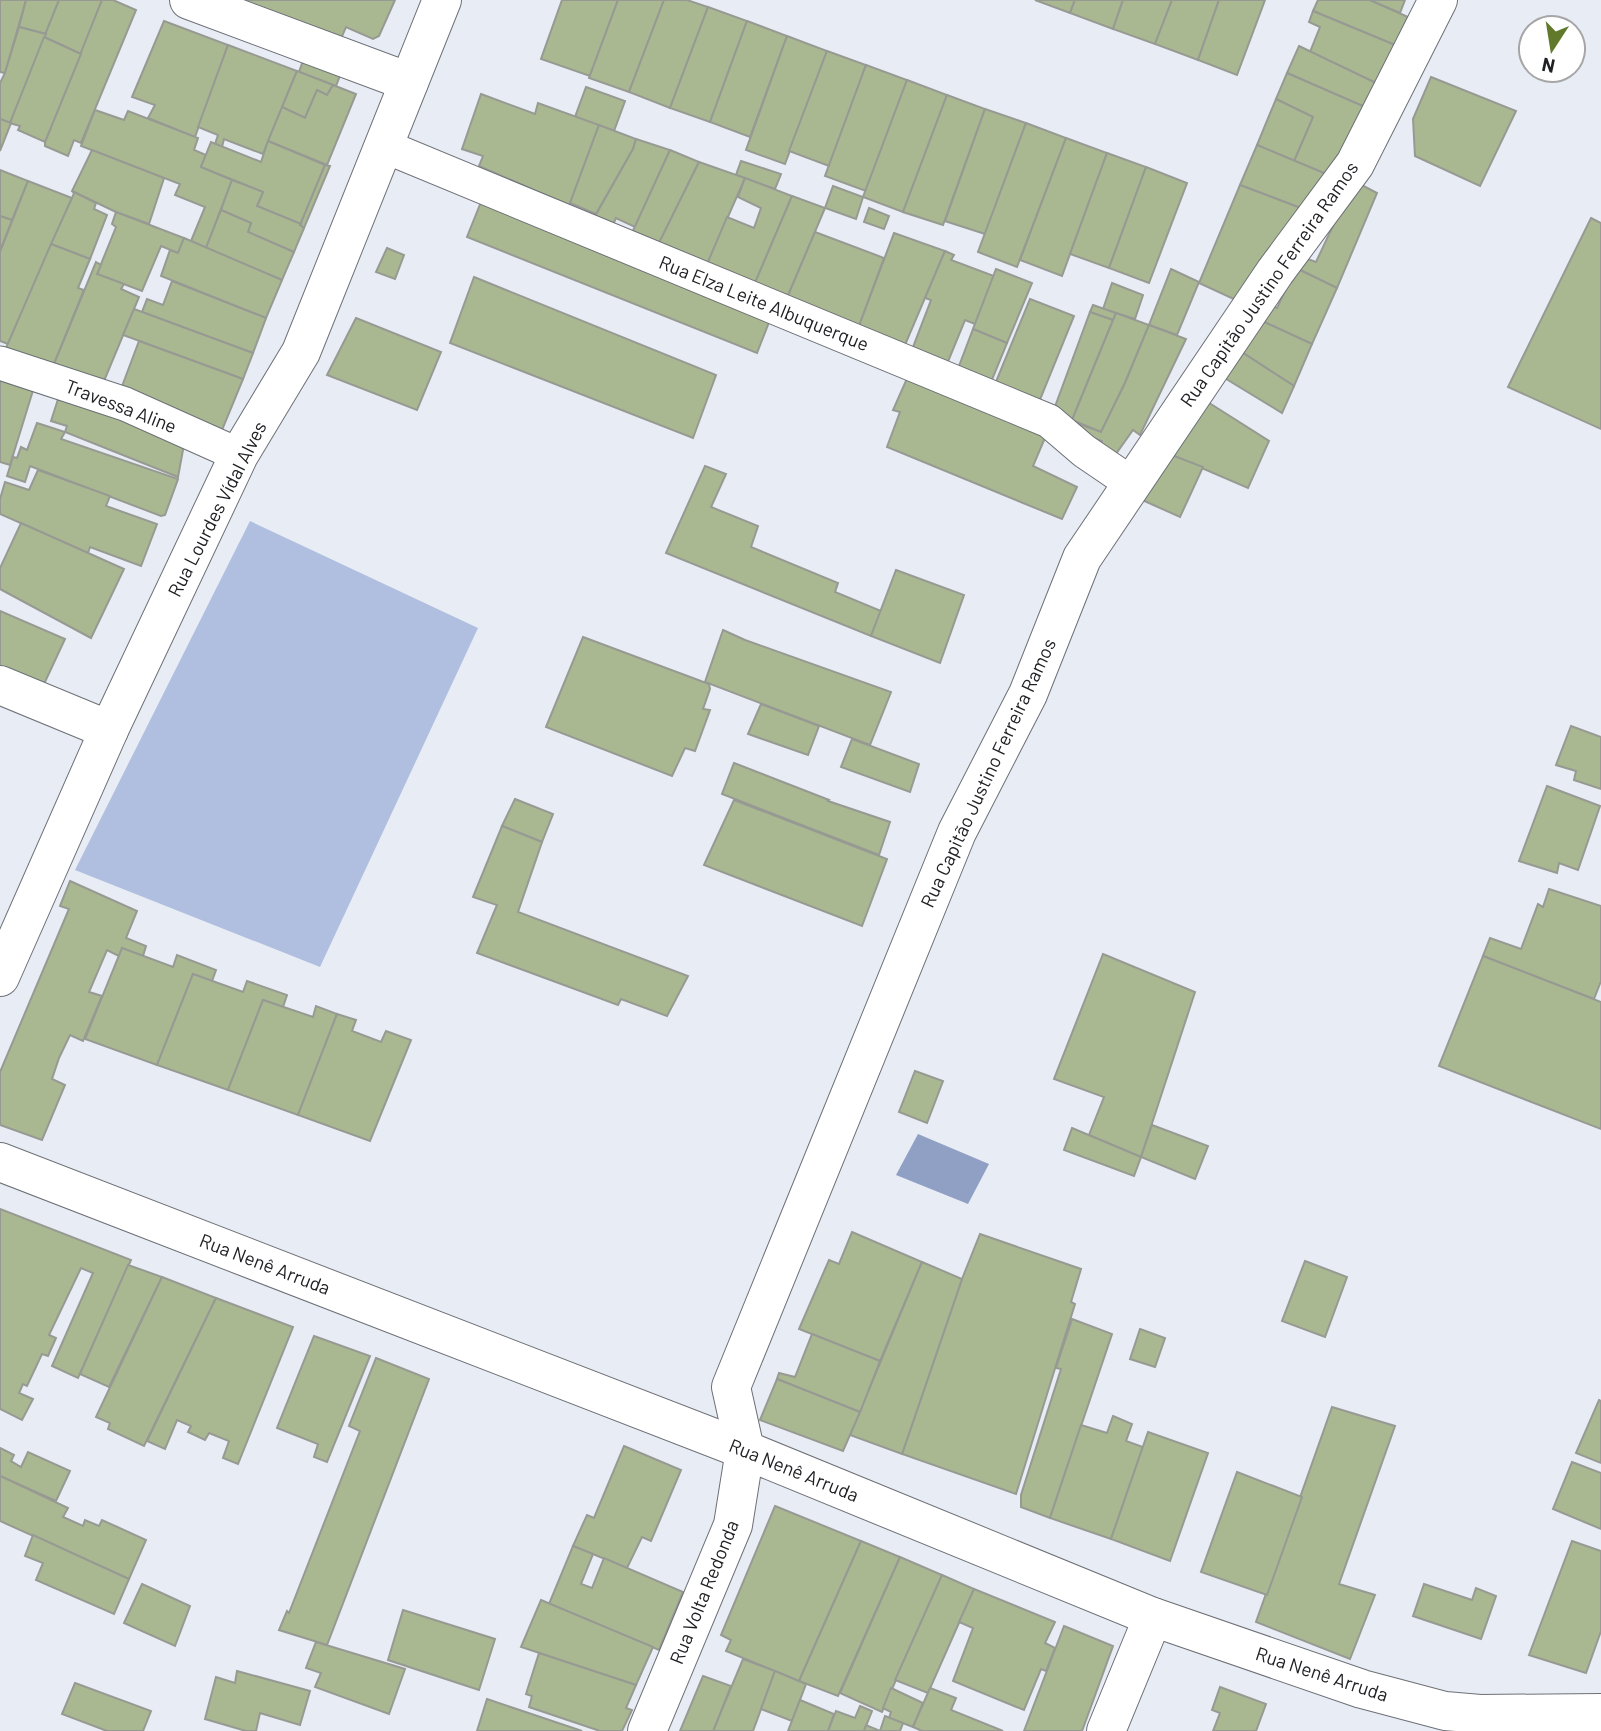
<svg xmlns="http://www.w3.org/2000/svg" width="1601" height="1731" font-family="Barlow,sans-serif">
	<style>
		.green { fill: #b0bfdf }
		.water { fill: #8fa0c4 }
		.building { fill: #a9b891; stroke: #979a93; stroke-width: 2 }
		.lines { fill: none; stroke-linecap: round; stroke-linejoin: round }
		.service-casing { stroke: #6d7077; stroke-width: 35 }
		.minor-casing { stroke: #6d7077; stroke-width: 40 }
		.service { stroke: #fff; stroke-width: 33 }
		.minor { stroke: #fff; stroke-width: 38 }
		.labels { text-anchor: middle; stroke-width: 7; stroke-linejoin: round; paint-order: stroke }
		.street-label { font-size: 19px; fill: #202124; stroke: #fff }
	</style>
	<rect width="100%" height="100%" fill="#e8ecf4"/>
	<polygon class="green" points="250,521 478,628 320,967 75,870"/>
	<polygon class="water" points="918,1134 989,1164 968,1204 896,1175"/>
	<g class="building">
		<polygon points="0,0 26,0 5,73 0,72"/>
		<polygon points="26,0 59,0 46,34 19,27"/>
		<polygon points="59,0 102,0 81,54 44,37"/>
		<polygon points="102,0 113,0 136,10 81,143 74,140 68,156 45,146 45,142"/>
		<polygon points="232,0 395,0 379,36 373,39 346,27 340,41"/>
		<polygon points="562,0 618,0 590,76 541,59"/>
		<polygon points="618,0 664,0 629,92 589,78"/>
		<polygon points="664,0 687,0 708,7 670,108 629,92"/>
		<polygon points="1035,0 1075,0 1070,13"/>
		<polygon points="1075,0 1123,0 1113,29 1070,13"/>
		<polygon points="1123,0 1172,0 1155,44 1113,29"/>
		<polygon points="1172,0 1219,0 1198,60 1155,44"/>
		<polygon points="1219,0 1265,0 1237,75 1198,60"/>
		<polygon points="1318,0 1370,0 1408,17 1395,45 1313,11"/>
		<polygon points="1370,0 1405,0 1400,13"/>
		<polygon points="708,7 747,21 710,122 670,108"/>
		<polygon points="1313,11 1395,45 1376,83 1310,52 1320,27 1309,22"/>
		<polygon points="164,21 228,45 195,137 148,118 155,105 132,97"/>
		<polygon points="747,21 787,36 750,137 710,122"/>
		<polygon points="19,27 46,34 10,123 0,119 0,83 5,73"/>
		<polygon points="787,36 827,51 785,164 746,150"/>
		<polygon points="44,37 81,54 45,142 18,130 20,126 10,123"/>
		<polygon points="228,45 297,71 263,154 224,139 222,147 215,144 218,135 198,127"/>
		<polygon points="1299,46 1376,83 1365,107 1287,73"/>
		<polygon points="827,51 866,65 829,166 789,151"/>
		<polygon points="304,58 341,73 336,86 299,72"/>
		<polygon points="866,65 907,80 866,191 825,176"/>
		<polygon points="297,71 333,85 327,95 317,90 305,118 282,107"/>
		<polygon points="1287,73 1365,107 1331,176 1294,161 1313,117 1276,99"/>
		<polygon points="1431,77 1516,111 1480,186 1415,156 1413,119"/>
		<polygon points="907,80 947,95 903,212 863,197"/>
		<polygon points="333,85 356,94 327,165 268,141 282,107 305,118 317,90 327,95"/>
		<polygon points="586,87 625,101 614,131 575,117"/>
		<polygon points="481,94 535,114 538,103 599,125 567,212 531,198 534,190 479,166 483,156 462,149"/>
		<polygon points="947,95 985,109 943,225 903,212"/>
		<polygon points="1276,99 1313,117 1294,161 1257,145"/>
		<polygon points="985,109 1026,123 985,234 945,221"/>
		<polygon points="95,110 124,120 128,111 198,138 194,150 206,155 201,167 232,180 206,248 191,241 205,207 175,195 180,184 81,146"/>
		<polygon points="0,119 11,123 0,151"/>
		<polygon points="1026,123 1066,138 1017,267 978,252"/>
		<polygon points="599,125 636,139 633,149 596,214 570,203"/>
		<polygon points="1066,138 1107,153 1062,276 1020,260"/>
		<polygon points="636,139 670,150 635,227 616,218 612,227 594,218 633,149"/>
		<polygon points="268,141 325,165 301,224 257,206 263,192 201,167 211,142 261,162"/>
		<polygon points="1257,145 1331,176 1306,210 1240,185"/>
		<polygon points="92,150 164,178 149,224 116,212 72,191"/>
		<polygon points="670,150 699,162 657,247 631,235"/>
		<polygon points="1107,153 1146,167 1109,268 1070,254"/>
		<polygon points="741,161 781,174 775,189 736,175"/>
		<polygon points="699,162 745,178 705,269 657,247"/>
		<polygon points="325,165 330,166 304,228 300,225"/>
		<polygon points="1146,167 1187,183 1149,283 1109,268"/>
		<polygon points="0,170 28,181 12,220 0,216"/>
		<polygon points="745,178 792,196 752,290 705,269 727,217 754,228 761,208 738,197"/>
		<polygon points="232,180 263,192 257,206 301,224 300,225 304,228 294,252 248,232 251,223 221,210"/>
		<polygon points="28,181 72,198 8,344 0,341 0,252"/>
		<polygon points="1354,181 1377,193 1337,288 1296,268 1302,257 1316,262"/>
		<polygon points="1240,185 1306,210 1238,301 1199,283"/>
		<polygon points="833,186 863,197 856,219 825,208"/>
		<polygon points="72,191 96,203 94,209 107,215 90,259 51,244 72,198 74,193"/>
		<polygon points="792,196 825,208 784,305 752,290"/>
		<polygon points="481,202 771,317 757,353 467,237"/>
		<polygon points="869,208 889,216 884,229 864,222"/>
		<polygon points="221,210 251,223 248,232 294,252 282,280 206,248"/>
		<polygon points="116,212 184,238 178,253 161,246 142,291 97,274 116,227 112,224"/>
		<polygon points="0,216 12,220 1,248 0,248"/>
		<polygon points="1591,218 1601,223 1601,429 1508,387"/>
		<polygon points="815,232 884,258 856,334 784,305"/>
		<polygon points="894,233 945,251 902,352 856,334"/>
		<polygon points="184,238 282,280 266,318 161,276 170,250 178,253"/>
		<polygon points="51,244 90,259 78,288 84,290 54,364 6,348"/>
		<polygon points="387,248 404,255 395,279 376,272"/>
		<polygon points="945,251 954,255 951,260 994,276 975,324 965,320 945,369 910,355 931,300 925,298"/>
		<polygon points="96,262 101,265 97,274 124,284 121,289 139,297 104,381 54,364"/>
		<polygon points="1296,268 1337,288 1312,344 1260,320 1267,304 1277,308"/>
		<polygon points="996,269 1032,283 1007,343 973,329"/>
		<polygon points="1171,269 1199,282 1177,335 1149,325"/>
		<polygon points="474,277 716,375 693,438 450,343"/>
		<polygon points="172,281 266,318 253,353 142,312 147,299 163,305"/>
		<polygon points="1112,283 1143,295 1135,319 1103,309"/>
		<polygon points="1030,299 1074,316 1037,407 993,389"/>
		<polygon points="1093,305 1116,313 1113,320 1090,312"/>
		<polygon points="134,309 253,353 243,379 123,335"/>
		<polygon points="1090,312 1113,320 1072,420 1053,412"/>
		<polygon points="1116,313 1149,325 1125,383 1101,432 1072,420"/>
		<polygon points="356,318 441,352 417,410 327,375"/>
		<polygon points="1260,320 1312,344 1294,386 1234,347"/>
		<polygon points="1149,325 1186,339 1140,435 1133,430 1113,458 1098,452 1102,441 1070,429 1074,422 1101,432 1125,383"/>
		<polygon points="973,329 1007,343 989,387 956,374"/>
		<polygon points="139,341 243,379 220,435 121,389"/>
		<polygon points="1234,347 1294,386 1282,413 1218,374"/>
		<polygon points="0,374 35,384 10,465 0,462"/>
		<polygon points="909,374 1050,426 1033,466 1077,487 1062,519 887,447 900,412 893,410"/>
		<polygon points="60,393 185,439 178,477 65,432 67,426 51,421"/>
		<polygon points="1203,399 1269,441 1248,488 1169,454"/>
		<polygon points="37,423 65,432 61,439 178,479 165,515 161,516 30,466 25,482 7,476 13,457 17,458 21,447 27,450"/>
		<polygon points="1169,454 1203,467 1180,517 1140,499"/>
		<polygon points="705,466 726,474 711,507 758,526 751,547 838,583 835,592 881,611 871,636 666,553"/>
		<polygon points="38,470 110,496 106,506 157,524 141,566 90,547 88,553 0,514 0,499 5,482 29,490"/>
		<polygon points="21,523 124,569 91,638 0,589 0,568"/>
		<polygon points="896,570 964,595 940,663 871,636"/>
		<polygon points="0,611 65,639 38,697 0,681"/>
		<polygon points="723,630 745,640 891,692 870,745 705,682"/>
		<polygon points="583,637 709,684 710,689 703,709 710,710 695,751 685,748 672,776 546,727"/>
		<polygon points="761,704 819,726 808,755 748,734"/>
		<polygon points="1571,726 1601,737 1601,789 1574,780 1576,771 1556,765"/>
		<polygon points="852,739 919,764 910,792 841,767"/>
		<polygon points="734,763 829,800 828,801 890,822 879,855 722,794"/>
		<polygon points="1547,786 1600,806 1578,870 1559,863 1557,873 1519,861"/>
		<polygon points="515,799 553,814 542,842 502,826"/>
		<polygon points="734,800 887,859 862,926 704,865"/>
		<polygon points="502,826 542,842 518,912 688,976 667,1016 621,999 618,1005 477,953 497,905 473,897"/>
		<polygon points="70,881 137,911 126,938 146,946 143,956 122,948 119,956 107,950 89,992 102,996 83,1041 70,1035 59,1058 52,1079 65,1085 42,1140 0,1125 0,1072 69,909 60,906"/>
		<polygon points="1549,889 1601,906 1601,981 1594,999 1483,956 1490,938 1521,949 1538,904 1543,907"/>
		<polygon points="122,948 173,967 177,955 216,970 212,981 193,974 157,1065 85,1039"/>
		<polygon points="1103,954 1195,992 1141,1157 1089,1135 1104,1097 1054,1079"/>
		<polygon points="1483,956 1601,1002 1601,1129 1439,1066"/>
		<polygon points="193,974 243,992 247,981 287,995 283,1007 263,1000 228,1090 157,1065"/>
		<polygon points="263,1000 313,1017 316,1006 337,1014 298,1115 228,1090"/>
		<polygon points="337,1014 356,1020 352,1031 381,1042 386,1031 411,1040 370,1141 298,1115"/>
		<polygon points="915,1071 943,1081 927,1123 899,1112"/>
		<polygon points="1152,1125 1208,1146 1195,1179 1141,1157"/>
		<polygon points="1072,1128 1141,1157 1134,1176 1064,1150"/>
		<polygon points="0,1209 131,1260 78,1378 52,1366 93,1273 81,1268 49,1335 56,1338 48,1356 42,1354 27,1386 23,1384 19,1393 33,1399 22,1420 0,1409"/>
		<polygon points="852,1232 922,1262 880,1361 799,1329 829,1260 839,1264"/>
		<polygon points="980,1234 1081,1269 1071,1302 1075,1304 1016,1494 902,1454 962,1279"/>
		<polygon points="1305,1261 1347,1277 1325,1337 1282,1321"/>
		<polygon points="922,1262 962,1279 902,1454 850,1435"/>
		<polygon points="128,1265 162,1277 109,1387 80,1374"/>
		<polygon points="162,1277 216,1298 144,1446 108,1429 110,1423 96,1417"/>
		<polygon points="216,1298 293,1327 238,1464 223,1458 229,1441 209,1433 205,1440 188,1432 191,1426 177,1420 165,1449 147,1441"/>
		<polygon points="1072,1319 1112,1334 1050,1518 1021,1507 1021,1495 1061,1369 1056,1368"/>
		<polygon points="1140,1329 1165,1338 1155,1367 1130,1359"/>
		<polygon points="812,1334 880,1361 860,1412 777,1379 779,1373 795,1377"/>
		<polygon points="314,1336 370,1356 327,1462 314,1457 318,1444 277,1428"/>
		<polygon points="376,1358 429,1379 327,1645 279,1630 287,1611 289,1613 360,1431 349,1426"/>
		<polygon points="777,1379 860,1412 843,1451 760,1420"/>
		<polygon points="1599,1400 1601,1401 1601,1463 1576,1453"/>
		<polygon points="1332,1407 1395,1426 1339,1584 1375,1595 1350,1659 1256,1622"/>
		<polygon points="1113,1416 1132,1424 1126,1441 1143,1447 1111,1539 1050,1518 1081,1425 1107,1433"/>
		<polygon points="1148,1432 1208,1453 1170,1561 1111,1539"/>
		<polygon points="624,1446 681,1470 651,1541 642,1537 627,1568 573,1546 587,1515 594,1518"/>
		<polygon points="0,1448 14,1455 11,1461 21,1467 28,1452 70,1471 56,1501 0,1476"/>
		<polygon points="1572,1462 1601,1473 1601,1529 1553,1509"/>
		<polygon points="1237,1472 1302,1497 1267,1595 1201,1572"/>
		<polygon points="0,1476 68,1508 63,1517 83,1526 85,1520 99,1526 102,1520 146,1540 129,1579 0,1521"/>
		<polygon points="775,1506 861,1541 799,1681 726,1651 731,1640 721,1635"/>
		<polygon points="33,1535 129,1579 114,1614 36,1580 43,1563 25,1556"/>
		<polygon points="861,1541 900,1557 838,1696 799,1681"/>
		<polygon points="1572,1541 1601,1551 1601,1631 1586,1673 1529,1655"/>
		<polygon points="573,1546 593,1554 581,1584 592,1588 604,1558 683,1592 659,1650 549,1604"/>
		<polygon points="900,1557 942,1575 882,1712 840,1693"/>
		<polygon points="942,1575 974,1589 928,1693 895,1680"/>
		<polygon points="142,1584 190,1606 175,1646 124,1623"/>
		<polygon points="1424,1584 1472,1600 1476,1588 1496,1596 1481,1639 1413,1616"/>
		<polygon points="974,1589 1055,1622 1045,1643 1055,1648 1046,1671 1041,1669 1024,1710 953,1681 973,1628 959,1622"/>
		<polygon points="541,1600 653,1647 636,1685 521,1647"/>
		<polygon points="403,1610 495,1639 479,1690 388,1660"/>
		<polygon points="1064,1626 1113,1646 1082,1731 1024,1731"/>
		<polygon points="316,1642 405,1669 389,1714 315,1687 321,1673 306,1668"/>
		<polygon points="539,1653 636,1685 626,1708 632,1710 622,1731 600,1731 529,1707 532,1696 526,1694"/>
		<polygon points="743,1659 775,1671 753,1731 713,1731"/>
		<polygon points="237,1671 310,1691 300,1725 260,1713 256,1731 246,1731 205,1719 216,1677 235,1683"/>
		<polygon points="775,1671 806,1684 792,1721 761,1709"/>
		<polygon points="703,1676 731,1686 713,1731 680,1731"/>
		<polygon points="75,1683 151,1711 143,1731 107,1731 62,1714"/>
		<polygon points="1220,1687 1266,1704 1256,1731 1213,1731 1220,1713 1212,1710"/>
		<polygon points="891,1688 923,1703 913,1727 889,1718 891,1712 883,1708"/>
		<polygon points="930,1688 956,1698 951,1710 1003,1731 922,1731 913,1727"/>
		<polygon points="487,1699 582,1731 477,1731"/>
		<polygon points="800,1700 834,1714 828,1731 788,1731"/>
		<polygon points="860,1706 872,1711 864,1731 828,1731 836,1711 855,1718"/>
		<polygon points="885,1716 903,1723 900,1731 864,1731 866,1725 880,1731"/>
	</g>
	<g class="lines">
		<g class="service-casing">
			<g id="service">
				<polyline points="384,146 1049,421 1084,451 1131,483"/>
				<polyline points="0,363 125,404 239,455"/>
			</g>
		</g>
		<g class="minor-casing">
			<g id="minor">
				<polyline points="189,0 409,82"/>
				<polyline points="0,685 109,730"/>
				<polyline points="0,977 109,730 239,455 301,352 442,0"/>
				<polyline points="0,1162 745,1450 1153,1617 1362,1689 1445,1711 1480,1714 1601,1713"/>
				<polyline points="647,1731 733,1525 745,1450 731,1387 957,832 1028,694 1082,558 1275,272 1355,164 1438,0"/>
				<polyline points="1106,1731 1153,1617"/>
			</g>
		</g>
		<use href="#service" class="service"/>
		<use href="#minor" class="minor"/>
	</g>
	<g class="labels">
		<g class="street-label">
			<text transform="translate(1269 284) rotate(-55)" y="7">Rua Capitão Justino Ferreira Ramos</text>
			<text transform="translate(764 303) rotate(22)" y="7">Rua Elza Leite Albuquerque</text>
			<text transform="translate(121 406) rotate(21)" y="7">Travessa Aline</text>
			<text transform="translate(217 509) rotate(-63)" y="7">Rua Lourdes Vídal Alves</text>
			<text transform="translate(988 773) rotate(-65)" y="7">Rua Capitão Justino Ferreira Ramos</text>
			<text transform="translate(265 1264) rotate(21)" y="7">Rua Nenê Arruda</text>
			<text transform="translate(794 1470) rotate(22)" y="7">Rua Nenê Arruda</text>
			<text transform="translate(704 1592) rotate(-68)" y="7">Rua Volta Redonda</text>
			<text transform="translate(1322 1674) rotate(18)" y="7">Rua Nenê Arruda</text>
		</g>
	</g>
	<g transform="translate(1552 49) rotate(192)"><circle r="33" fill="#ffffff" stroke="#a6a6a7" stroke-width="2"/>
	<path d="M0-5L12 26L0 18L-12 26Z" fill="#61792b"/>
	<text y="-10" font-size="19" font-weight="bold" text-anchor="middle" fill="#202124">N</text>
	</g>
</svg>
